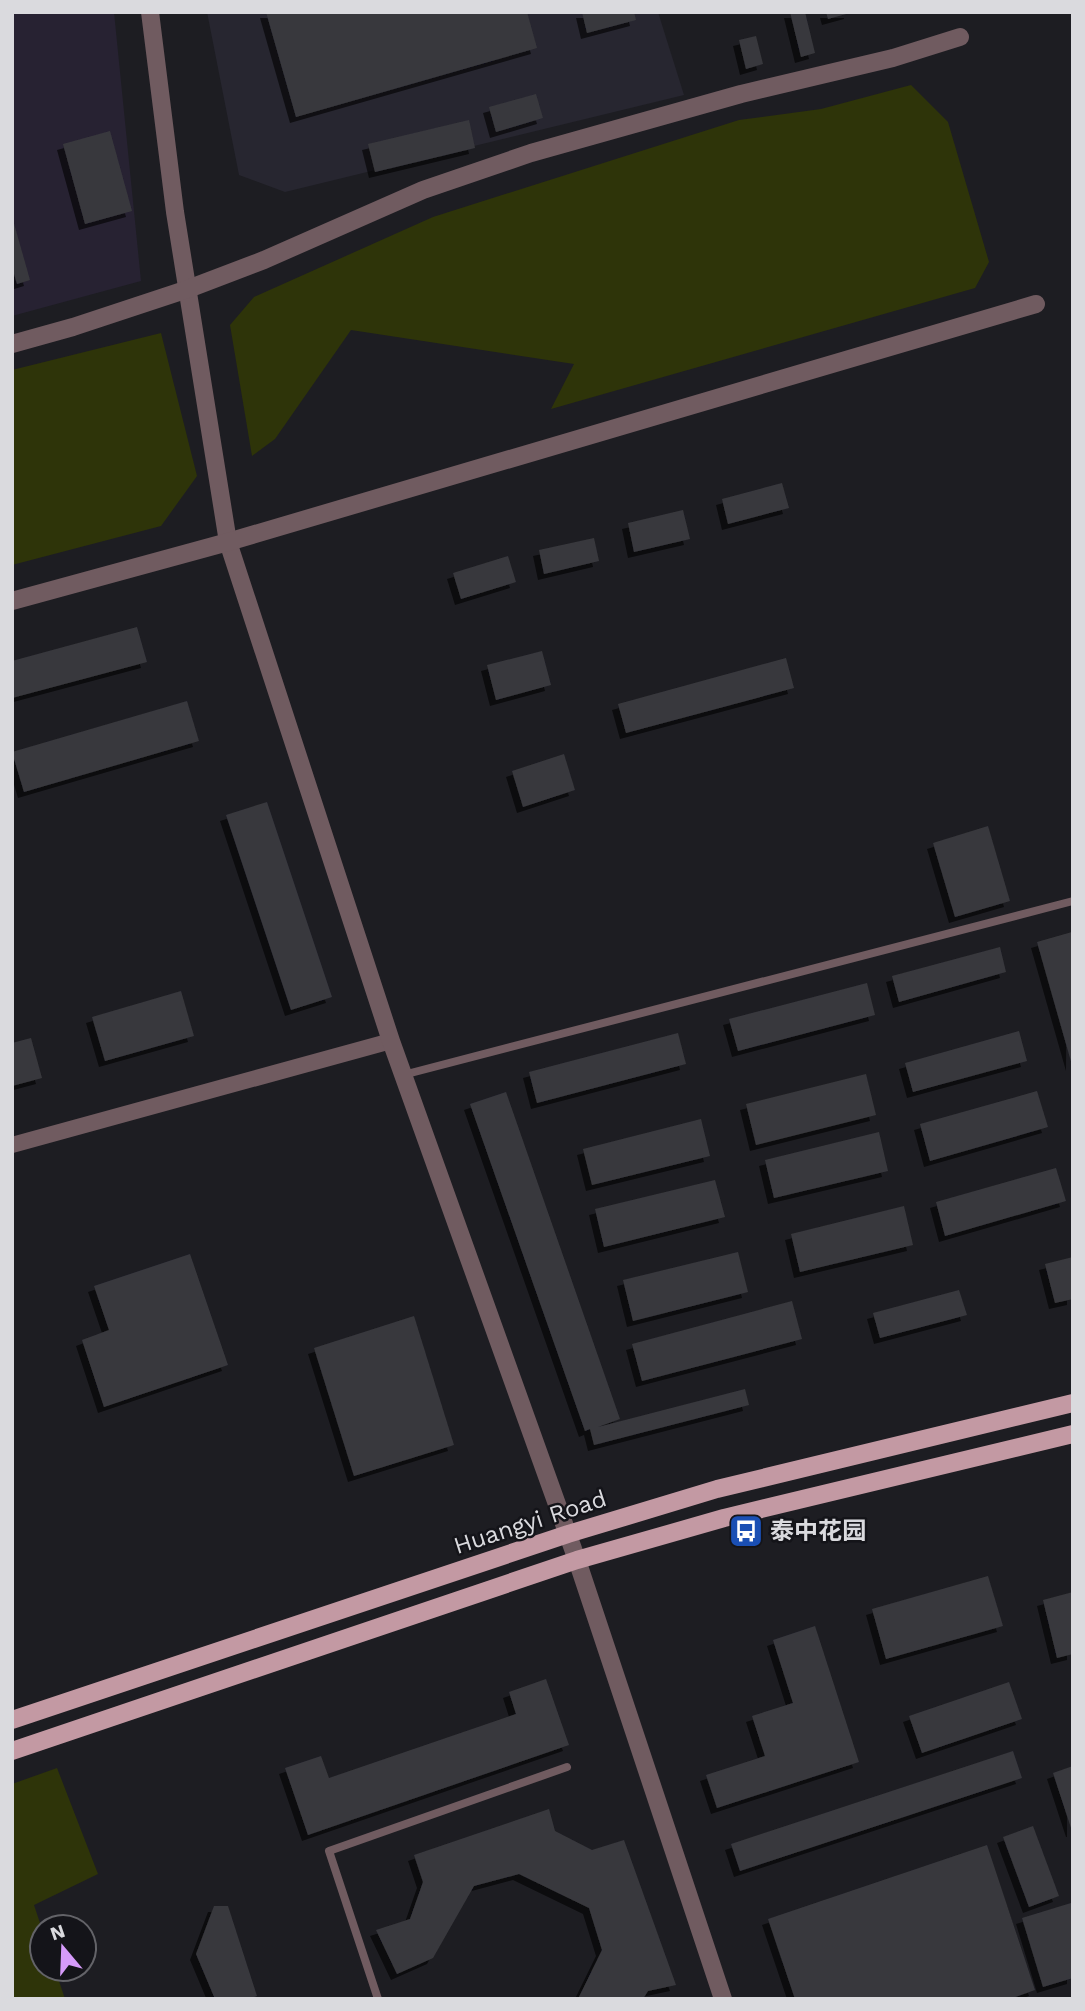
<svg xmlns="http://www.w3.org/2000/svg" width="1085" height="2011" font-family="'Work Sans','Noto Sans SC',sans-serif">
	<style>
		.built { fill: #272630 }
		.industrial { fill: #272232 }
		.green { fill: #2e3409 }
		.building { fill: #38383d; filter: url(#shadow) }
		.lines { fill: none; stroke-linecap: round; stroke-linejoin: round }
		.service { stroke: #705b60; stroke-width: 8 }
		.minor { stroke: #705b60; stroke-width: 16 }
		.tertiary { stroke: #705b60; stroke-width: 18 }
		.primary { stroke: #c399a3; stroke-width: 18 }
		.labels { text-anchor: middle; stroke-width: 5; stroke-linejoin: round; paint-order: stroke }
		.street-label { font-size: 24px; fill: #dadade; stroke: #141419 }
		.poi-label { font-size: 24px; font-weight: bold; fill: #dadade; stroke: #141419; text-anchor: start }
	</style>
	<defs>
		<filter id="shadow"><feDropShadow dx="-6" dy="6" stdDeviation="0" flood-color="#0009"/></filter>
	</defs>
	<rect width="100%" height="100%" fill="#1d1d22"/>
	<polygon class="built" points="207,12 658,12 684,95 285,192 239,175"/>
	<polygon class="industrial" points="12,12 114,12 141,281 12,316"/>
	<g class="green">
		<polygon points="911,85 948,122 989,262 975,288 551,409 574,364 351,330 275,439 252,456 230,325 254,297 433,217 739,120 821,109"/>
		<polygon points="161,333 197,476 161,526 12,565 12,370"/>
		<polygon points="57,1768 98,1874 34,1905 42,1929 42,1969 55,1969 65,1999 12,1999 12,1784"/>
	</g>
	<g class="building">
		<polygon points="266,12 527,12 537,48 296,117"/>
		<polygon points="582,12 634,12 636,20 587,33"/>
		<polygon points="790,12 805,12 815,53 801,57"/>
		<polygon points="826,12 850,12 850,13 828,19"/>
		<polygon points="756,36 763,64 746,69 739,40"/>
		<polygon points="536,94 543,118 496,132 489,107"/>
		<polygon points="469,120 475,148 375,172 368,144"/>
		<polygon points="110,131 132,211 85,224 63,144"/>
		<polygon points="13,220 30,280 17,284 12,267"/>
		<polygon points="782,483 789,508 728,524 722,499"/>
		<polygon points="683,510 690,539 634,552 628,523"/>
		<polygon points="594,538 599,561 544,574 539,550"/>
		<polygon points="508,556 516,582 461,599 453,573"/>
		<polygon points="137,627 147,662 12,698 12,661"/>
		<polygon points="542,651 551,685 496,700 487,665"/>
		<polygon points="786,658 794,688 626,733 618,704"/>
		<polygon points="187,701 199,741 24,792 12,752"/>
		<polygon points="564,754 575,790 523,807 512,771"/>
		<polygon points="267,802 332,997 291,1010 226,815"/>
		<polygon points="988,826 1010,901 955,917 933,843"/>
		<polygon points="1072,932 1073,935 1072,1065 1037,942"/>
		<polygon points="1000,947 1006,972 899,1002 892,976"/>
		<polygon points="867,983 875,1015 738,1051 729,1019"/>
		<polygon points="181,991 194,1036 105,1061 92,1017"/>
		<polygon points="1019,1031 1027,1061 913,1092 905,1063"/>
		<polygon points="678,1033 686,1064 537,1103 529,1072"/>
		<polygon points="31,1038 42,1078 12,1086 12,1043"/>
		<polygon points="866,1074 876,1115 756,1145 746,1104"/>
		<polygon points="1037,1091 1048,1127 930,1161 920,1124"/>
		<polygon points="506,1092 620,1419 598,1427 745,1389 749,1405 594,1445 590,1429 585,1431 470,1104"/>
		<polygon points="701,1119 710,1156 592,1185 583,1149"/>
		<polygon points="879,1132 888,1171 774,1198 765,1160"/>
		<polygon points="1056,1168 1066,1201 945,1236 936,1202"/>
		<polygon points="715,1180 725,1217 604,1247 595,1209"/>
		<polygon points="904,1206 913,1245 800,1272 791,1234"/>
		<polygon points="738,1252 748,1292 633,1321 623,1280"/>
		<polygon points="190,1254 228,1365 104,1407 82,1340 109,1330 94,1286"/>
		<polygon points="1073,1257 1073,1299 1055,1303 1045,1264"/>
		<polygon points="959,1290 967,1315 880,1338 873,1313"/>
		<polygon points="792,1301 802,1339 642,1381 632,1344"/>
		<polygon points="414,1316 454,1445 354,1476 314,1348"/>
		<polygon points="988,1576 1003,1626 886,1659 872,1609"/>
		<polygon points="1073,1592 1073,1654 1057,1658 1043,1600"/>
		<polygon points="815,1626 859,1762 717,1808 706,1775 765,1756 752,1716 793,1703 773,1640"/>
		<polygon points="546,1679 569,1745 308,1835 285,1768 321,1756 329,1778 516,1714 509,1692"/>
		<polygon points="1009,1682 1022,1719 922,1753 909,1716"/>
		<polygon points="1013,1751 1022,1778 740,1871 731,1844"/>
		<polygon points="1073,1766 1073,1831 1072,1831 1053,1773"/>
		<polygon points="549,1809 555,1831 592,1850 624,1840 676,1985 648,1991 643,1999 578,1999 602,1950 589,1908 519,1874 474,1886 433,1958 397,1974 376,1930 410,1919 423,1882 414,1855"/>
		<polygon points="1033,1826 1059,1896 1029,1907 1003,1837"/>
		<polygon points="987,1845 1035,1990 1010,1999 795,1999 768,1919"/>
		<polygon points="1071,1903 1073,1978 1043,1987 1022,1918"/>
		<polygon points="214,1906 228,1906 257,1996 249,1999 215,1999 196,1954"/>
	</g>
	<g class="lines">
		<g class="service">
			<polyline points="403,1075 1073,901"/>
			<polyline points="378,1999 329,1851 567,1767"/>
		</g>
		<polyline class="minor" points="12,1145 391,1041"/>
		<g class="tertiary">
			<polyline points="150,12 175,212 228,542 391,1041 577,1560 723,1999"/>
			<polyline points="12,344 73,327 188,289 264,260 423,190 531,153 741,94 893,58 960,37"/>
			<polyline points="12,601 228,542 1036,304"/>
		</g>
		<g class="primary">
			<polyline points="12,1720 568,1534 717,1489 1073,1403"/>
			<polyline points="12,1751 577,1560 724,1518 1073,1434"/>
		</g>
	</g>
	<defs>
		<g id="bus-square" transform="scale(1.75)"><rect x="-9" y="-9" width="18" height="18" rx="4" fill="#1a4fb4" stroke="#141419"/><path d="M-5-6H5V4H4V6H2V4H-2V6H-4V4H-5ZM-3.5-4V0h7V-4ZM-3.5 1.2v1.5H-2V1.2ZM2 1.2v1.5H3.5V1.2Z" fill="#fff"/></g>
	</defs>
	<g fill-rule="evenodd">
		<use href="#bus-square" x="746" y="1531"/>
	</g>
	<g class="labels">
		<g class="street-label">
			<text transform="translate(530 1522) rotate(-18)" y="8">Huangyi Road</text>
		</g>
		<g class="poi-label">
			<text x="770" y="1539">泰中花园</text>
		</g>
	</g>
	<rect width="1085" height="2011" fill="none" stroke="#dadade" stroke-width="28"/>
	<g transform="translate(63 1948) rotate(341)"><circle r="33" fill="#141419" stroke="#636368" stroke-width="2"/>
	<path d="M0-5L12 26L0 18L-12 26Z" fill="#d69bfa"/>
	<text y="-10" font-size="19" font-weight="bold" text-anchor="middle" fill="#dadade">N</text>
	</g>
</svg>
